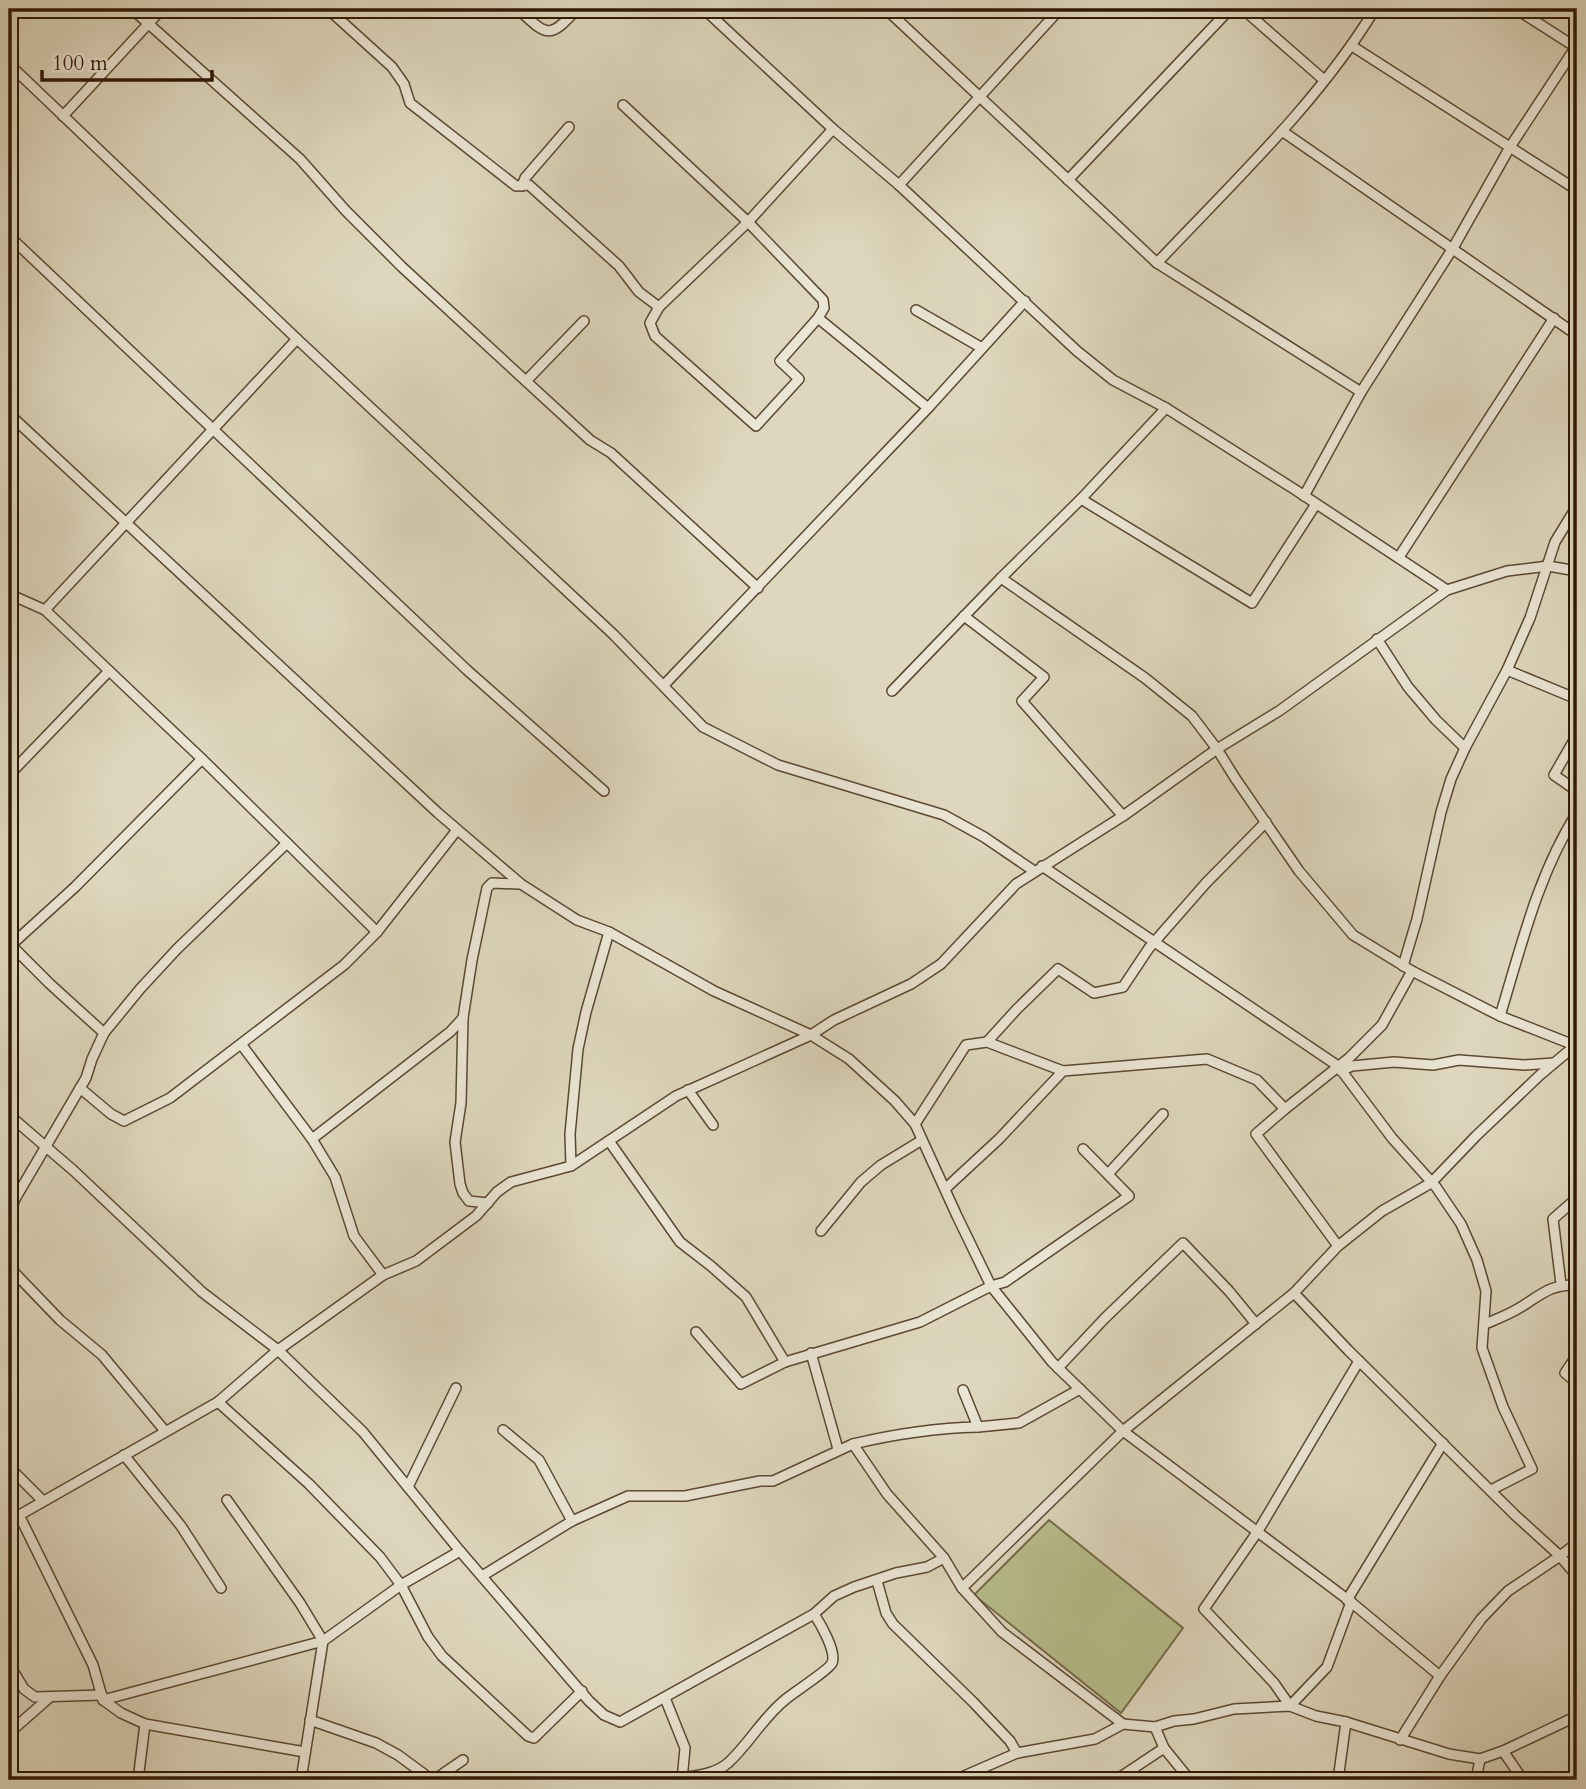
<svg xmlns="http://www.w3.org/2000/svg" width="1586" height="1789" font-family="Cardo,serif">
	<style>
		.green { fill: #b7bd8d; stroke: #746b48; stroke-width: 2 }
		.lines { fill: none; stroke-linecap: round; stroke-linejoin: round }
		.street-casing { stroke: #5c4832; stroke-width: 12 }
		.street { stroke: #eae5d4; stroke-width: 9 }
	</style>
	<rect width="100%" height="100%" fill="#ded7bd"/>
	<filter id="stains"><feTurbulence type="fractalNoise" baseFrequency=".00286" numOctaves="4"/><feColorMatrix values="0 0 0 0 .2 0 0 0 0 .09 0 0 0 0 .02 0 0 0 .5 -.17"/></filter>
	<radialGradient id="worn" r=".72"><stop offset=".6" stop-color="#630" stop-opacity="0"/><stop offset="1" stop-color="#630" stop-opacity=".3"/></radialGradient>
	<polygon class="green" points="1049,1520 1183,1628 1121,1713 974,1595"/>
	<g class="lines">
		<g class="street-casing">
			<g id="street">
				<polyline points="132,9 300,159 346,211 402,267 590,440 611,453 758,588"/>
				<polyline points="328,9 392,67 404,84 410,103 516,186 529,185 619,266 639,292 659,307"/>
				<path d="M518 9C547 36 549 40 577 9"/>
				<polyline points="704,9 833,129 899,185 1077,351 1113,380 1166,408 1294,489 1447,590"/>
				<polyline points="886,9 1157,263 1361,392"/>
				<polyline points="1243,9 1324,80"/>
				<polyline points="1516,9 1577,48"/>
				<polyline points="1352,46 1577,190"/>
				<polyline points="9,64 297,339 614,635 703,727 778,765 944,815 984,837 1034,871"/>
				<polyline points="623,105 748,222 823,300 824,308 818,318 928,408"/>
				<polyline points="63,116 162,9"/>
				<polyline points="1282,131 1577,335"/>
				<polyline points="1068,180 1230,9"/>
				<polyline points="899,185 1060,9"/>
				<polyline points="522,186 525,178 569,127"/>
				<polyline points="9,236 467,670 604,791"/>
				<path d="M1157 263C1233 182 1317 104 1375 9"/>
				<polyline points="916,310 982,348"/>
				<polyline points="818,318 780,361 799,379 756,426 655,336 650,323 659,307 748,222 833,129"/>
				<polyline points="526,381 584,321"/>
				<polyline points="1166,408 1081,499 1001,578 1145,678 1192,716 1217,749 1235,778 1299,871 1353,935 1412,971 1500,1016 1574,1045"/>
				<polyline points="9,414 438,813 521,884 577,920 609,932 714,991 811,1035 849,1059 895,1101 915,1124 957,1216 991,1286 1052,1362 1123,1431 1351,1602 1440,1676 1481,1619 1508,1591 1560,1556 1577,1576"/>
				<polyline points="1304,496 1361,392 1453,248 1510,147 1577,45"/>
				<polyline points="1081,499 1252,603 1316,504"/>
				<polyline points="1399,557 1554,318"/>
				<polyline points="9,594 45,610 202,759 377,932"/>
				<polyline points="45,610 297,339"/>
				<polyline points="964,616 1044,677 1022,701 1123,816"/>
				<polyline points="1377,639 1408,687 1436,720 1465,748"/>
				<polyline points="1507,670 1577,699"/>
				<polyline points="664,685 928,408 1025,301"/>
				<polyline points="892,691 1001,578"/>
				<polyline points="1577,735 1554,775 1577,791"/>
				<polyline points="9,775 109,671"/>
				<polyline points="1042,866 1338,1066 1392,1138 1436,1187 1461,1224 1477,1260 1486,1291 1482,1348 1503,1407 1532,1469 1491,1490"/>
				<polyline points="11,945 50,984 104,1033"/>
				<polyline points="9,947 75,887 202,759"/>
				<polyline points="1403,966 1417,919 1441,812 1451,779 1465,748 1507,670 1530,618 1555,542 1577,506"/>
				<path d="M1500 1016C1521 947 1538 874 1577 813"/>
				<polyline points="987,1042 1017,1009 1058,969 1094,993 1123,987 1149,948 1206,883 1266,822"/>
				<polyline points="241,1044 312,1139 335,1177 354,1236 383,1275"/>
				<polyline points="1341,1071 1352,1066 1394,1062 1433,1065 1459,1060 1524,1065 1554,1063"/>
				<polyline points="80,1088 111,1114 124,1121 170,1098 344,965 377,932 457,830"/>
				<polyline points="688,1090 713,1125"/>
				<polyline points="1285,1109 1256,1134 1338,1246"/>
				<polyline points="9,1115 74,1171 202,1292 278,1350 363,1432 460,1551 589,1701 604,1715 620,1722 814,1614 834,1596 854,1587 896,1573 927,1567 944,1558"/>
				<polyline points="915,1124 966,1045 987,1042 1063,1071"/>
				<polyline points="312,1139 450,1032 463,1018"/>
				<polyline points="609,1141 680,1242 711,1266 746,1297 785,1362"/>
				<polyline points="571,1166 570,1134 578,1049 586,1012 609,932"/>
				<polyline points="1108,1174 1163,1114"/>
				<polyline points="945,1189 999,1139 1063,1071 1207,1059 1257,1080 1285,1109 1349,1058 1382,1025 1412,971"/>
				<polyline points="488,1203 469,1201 463,1193 460,1184 455,1142 461,1103 463,1018 472,960 487,888 492,883 520,884"/>
				<polyline points="9,1216 15,1199 86,1078 92,1059 104,1033 140,989 177,949 287,843"/>
				<polyline points="821,1231 861,1182 881,1165 922,1140"/>
				<polyline points="9,1267 60,1320 102,1355 165,1431"/>
				<polyline points="1561,1284 1553,1219 1577,1198"/>
				<polyline points="1294,1293 1348,1350 1515,1515 1560,1556 1577,1543"/>
				<path d="M1485 1324C1497 1319 1510 1314 1521 1307 1542 1294 1551 1284 1577 1285"/>
				<polyline points="696,1332 741,1384 785,1362 920,1322 991,1286 1005,1282 1129,1196 1083,1149"/>
				<polyline points="811,1353 838,1449"/>
				<polyline points="1577,1355 1565,1373 1577,1383"/>
				<polyline points="1058,1368 1105,1318 1183,1243 1229,1291 1256,1324"/>
				<polyline points="218,1402 309,1484 380,1557 401,1585 428,1637 442,1656 528,1736 534,1738 582,1691"/>
				<polyline points="978,1427 1019,1423 1080,1389"/>
				<polyline points="503,1430 539,1460 572,1521"/>
				<path d="M853 1444C895 1434 935 1428 978 1427L963 1390"/>
				<polyline points="124,1455 181,1526 221,1588"/>
				<polyline points="9,1467 42,1500"/>
				<polyline points="408,1487 456,1388"/>
				<polyline points="19,1515 93,1665 103,1700 121,1713 145,1724 305,1752"/>
				<polyline points="9,1521 218,1402 278,1350 383,1275 416,1261 476,1216 497,1192 511,1182 571,1166 676,1096 811,1035 834,1020 911,984 941,964 1016,884 1123,816 1217,749 1279,711 1447,590 1507,571 1548,566 1577,571"/>
				<polyline points="482,1576 572,1521 628,1496 685,1496 760,1481 773,1481 853,1444 887,1494 944,1558 962,1588 1002,1632 1123,1724 1155,1727 1174,1721 1194,1719 1234,1709 1290,1706 1316,1716 1346,1722 1449,1754 1480,1759 1503,1751 1577,1716"/>
				<polyline points="877,1581 886,1613 893,1624 973,1702 1010,1741 1017,1753"/>
				<polyline points="962,1588 1123,1431 1294,1293 1338,1246 1382,1211 1431,1183 1476,1136 1540,1075 1577,1044"/>
				<polyline points="1347,1600 1443,1443"/>
				<polyline points="1351,1602 1327,1667 1290,1706 1274,1683 1204,1609 1258,1531 1359,1361"/>
				<polyline points="9,1664 24,1689 35,1697 102,1695"/>
				<polyline points="665,1698 685,1748 682,1780"/>
				<polyline points="103,1700 323,1641 300,1603 227,1500"/>
				<polyline points="310,1720 376,1743 398,1755 432,1780"/>
				<polyline points="1155,1727 1164,1748 1190,1780"/>
				<polyline points="9,1733 50,1697"/>
				<polyline points="1400,1740 1440,1676"/>
				<polyline points="1503,1751 1523,1780"/>
				<path d="M682 1778C699 1775 715 1774 728 1763 749 1744 763 1717 786 1699 794 1692 829 1670 832 1663 837 1652 820 1623 814 1614"/>
				<polyline points="138,1780 145,1724"/>
				<polyline points="301,1780 323,1641 401,1585 460,1551"/>
				<polyline points="434,1780 463,1760"/>
				<polyline points="955,1780 1017,1753 1095,1739 1123,1724"/>
				<polyline points="1116,1780 1164,1748"/>
				<polyline points="1338,1780 1346,1722"/>
				<polyline points="1476,1780 1480,1759"/>
			</g>
		</g>
		<use href="#street" class="street"/>
	</g>
	<rect width="1586" height="1789" fill="none" stroke="#ded7bd" stroke-width="35"/>
	<rect x="10" y="10" width="1565" height="1768" fill="none" stroke="#301904" stroke-width="3.5"/>
	<rect x="18" y="18" width="1551" height="1754" fill="none" stroke="#301904" stroke-width="2"/>
	<path d="M42 70v10h170v-10" fill="none" stroke="#301904" stroke-width="3.5"/>
	<text x="52" y="70" font-size="21" fill="#301904" stroke="#eae5d4" stroke-width="5" paint-order="stroke">100 m</text>
	<rect width="100%" height="100%" filter="url(#stains)"/>
	<rect width="100%" height="100%" fill="url(#worn)"/>
</svg>
